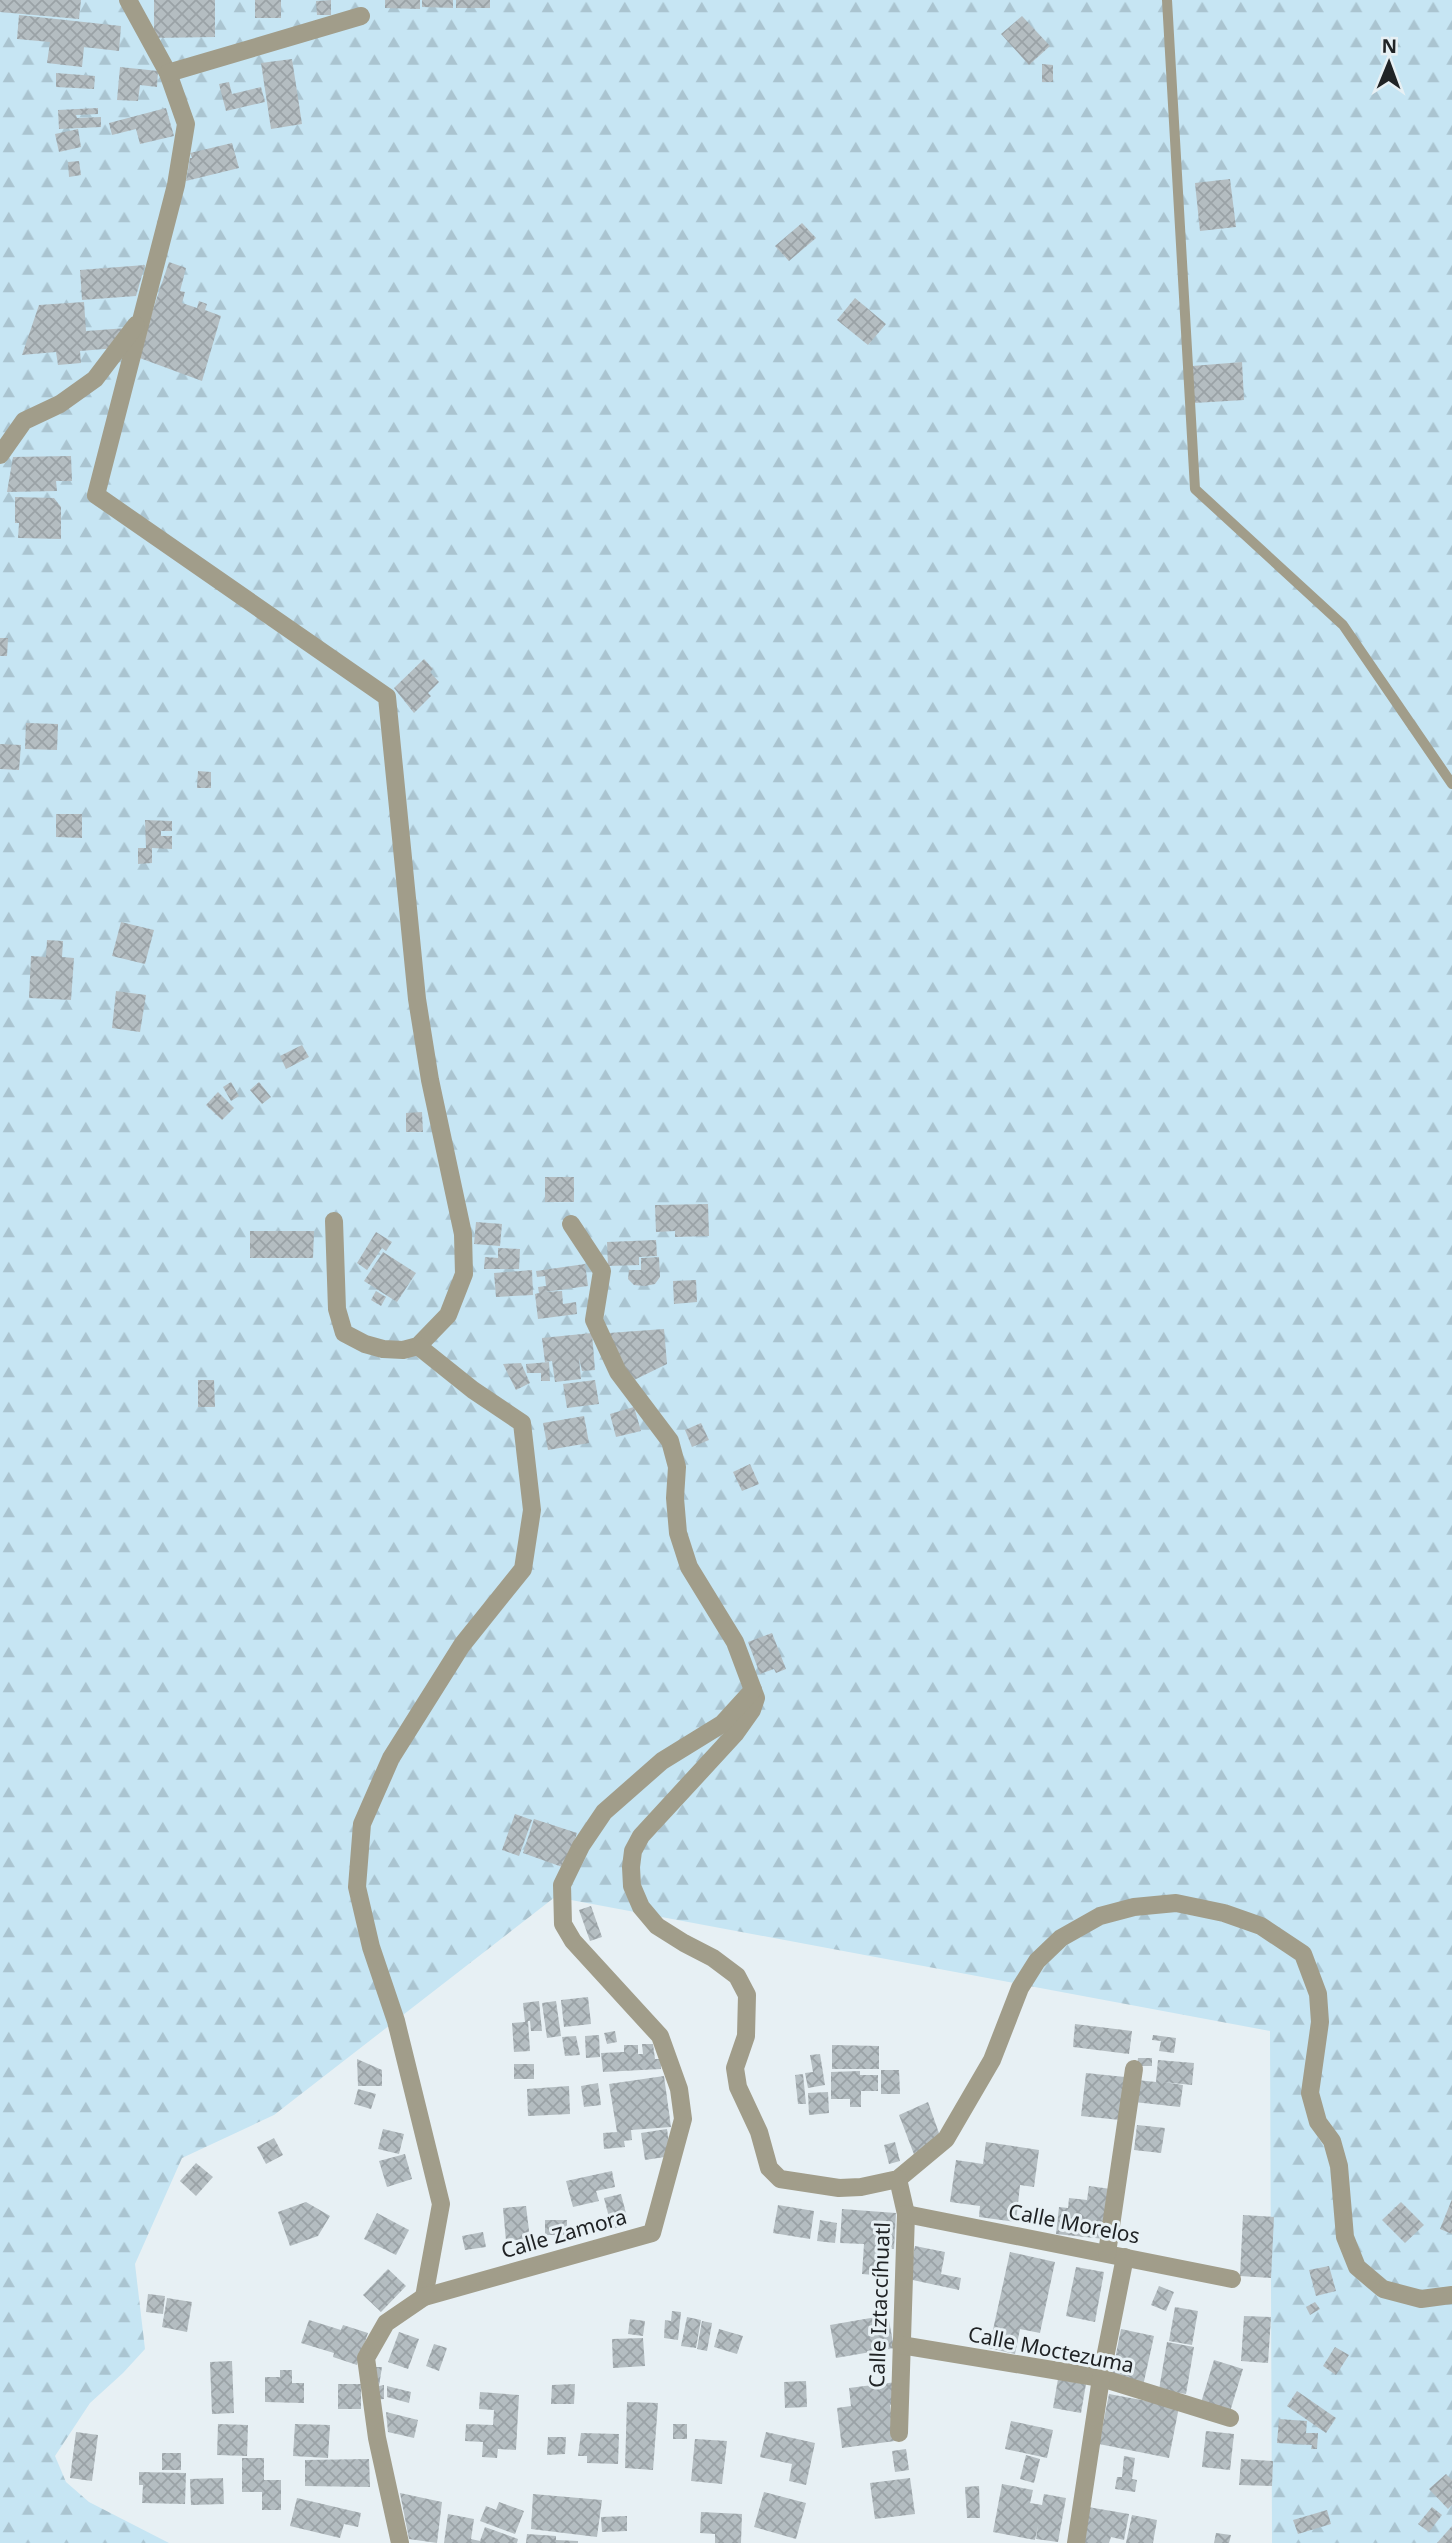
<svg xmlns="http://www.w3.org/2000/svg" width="1452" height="2543" font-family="'Noto Sans',sans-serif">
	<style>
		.forest { fill: url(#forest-firs) }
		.building { fill: url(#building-cross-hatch) }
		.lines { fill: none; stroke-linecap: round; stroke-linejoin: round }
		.lane { stroke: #a19d8a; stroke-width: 10 }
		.street { stroke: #a19d8a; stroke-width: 18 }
		.labels { text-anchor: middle; stroke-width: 6; stroke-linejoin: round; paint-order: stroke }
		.street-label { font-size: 21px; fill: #202325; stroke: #e7f0f4 }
	</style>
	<defs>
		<pattern id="forest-firs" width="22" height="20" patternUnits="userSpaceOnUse" patternTransform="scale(1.75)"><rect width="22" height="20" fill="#c6e5f3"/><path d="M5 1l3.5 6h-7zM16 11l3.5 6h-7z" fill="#aac4d0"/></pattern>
		<pattern id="building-cross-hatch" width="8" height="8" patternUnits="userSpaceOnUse" patternTransform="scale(1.75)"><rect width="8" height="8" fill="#b4bdc1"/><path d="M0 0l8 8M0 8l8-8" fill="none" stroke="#9aa2a6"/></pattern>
	</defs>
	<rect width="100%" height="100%" fill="#e7f0f4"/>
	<polygon class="forest" points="0,0 1452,0 1452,2543 1272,2543 1270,2031 555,1897 274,2115 182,2158 135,2264 145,2349 123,2373 90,2403 55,2456 66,2482 89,2502 169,2543 0,2543"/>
	<g class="building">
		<polygon points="0,0 81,0 79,19 0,12"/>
		<polygon points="154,0 215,0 215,37 154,38"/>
		<rect x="255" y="0" width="26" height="18"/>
		<polygon points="331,0 331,15 317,15 316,1"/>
		<polygon points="385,0 420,0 420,9 385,8"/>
		<polygon points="422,0 453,0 453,8 422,7"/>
		<rect x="456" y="0" width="34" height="8"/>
		<polygon points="19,15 121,26 119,51 84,47 82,67 47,63 50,42 17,39"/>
		<polygon points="1022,16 1050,46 1029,65 1001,34"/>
		<polygon points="292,59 302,124 271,129 261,63"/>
		<polygon points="1042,64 1053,65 1053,82 1042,82"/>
		<polygon points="120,67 158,71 157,87 140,85 138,101 117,100"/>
		<polygon points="56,73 95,76 94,89 56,87"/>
		<polygon points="229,82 232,94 261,87 265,102 226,111 219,84"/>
		<polygon points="98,108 98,114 76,115 77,118 101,117 101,127 59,129 58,110"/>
		<polygon points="166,108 174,136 140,144 136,129 112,135 109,123"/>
		<polygon points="78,129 81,147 59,152 55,134"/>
		<polygon points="232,143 239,168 186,181 190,158 192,158 190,153"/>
		<polygon points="79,161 81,175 69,177 68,162"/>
		<polygon points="1230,179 1236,227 1200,231 1195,183"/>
		<polygon points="802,223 816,238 789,261 775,246"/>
		<polygon points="169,262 186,268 180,291 185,292 182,303 197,308 199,301 207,304 205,310 221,316 202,381 137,357"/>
		<polygon points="145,265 136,296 82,300 80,270"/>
		<polygon points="855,298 886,324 868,345 837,320"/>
		<polygon points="84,302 86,331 127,328 117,348 80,351 81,363 58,365 56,352 22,355 39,305"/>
		<polygon points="1242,362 1244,400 1194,403 1192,366"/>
		<polygon points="71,456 72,481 56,481 57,491 7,492 13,457"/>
		<polygon points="15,497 54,498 61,507 61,539 18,538 19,523 15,523"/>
		<polygon points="0,638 8,638 7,656 0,656"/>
		<polygon points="424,659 433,669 430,672 439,682 428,693 431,696 414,713 394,688"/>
		<polygon points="26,723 58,724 57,750 25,749"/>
		<polygon points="0,744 21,745 19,770 0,769"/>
		<polygon points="198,771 211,772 211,788 197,788"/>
		<polygon points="56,814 82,814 82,838 56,837"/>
		<polygon points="145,820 172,821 172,831 161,831 161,836 172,836 172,849 152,848 152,863 138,864 138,848 146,848"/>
		<polygon points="121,922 154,930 145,964 112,956"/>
		<polygon points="47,940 63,941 62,957 74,958 71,1000 29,998 31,956 46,957"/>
		<polygon points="116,991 146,995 140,1032 112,1028"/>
		<polygon points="302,1045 309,1057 286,1069 280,1056"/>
		<polygon points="231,1082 239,1096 231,1101 223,1087"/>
		<polygon points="259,1082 271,1097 262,1104 250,1090"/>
		<polygon points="218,1092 234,1108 222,1120 206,1105"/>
		<polygon points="422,1112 423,1132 406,1132 406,1113"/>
		<rect x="545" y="1177" width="29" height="25"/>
		<polygon points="708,1204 709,1236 675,1237 675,1231 656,1232 655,1205"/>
		<polygon points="476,1222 502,1224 500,1246 474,1244"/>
		<polygon points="250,1231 314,1231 313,1258 250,1258"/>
		<polygon points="376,1232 392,1242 386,1251 382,1248 367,1270 357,1263"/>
		<polygon points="656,1240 657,1256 639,1257 639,1265 608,1266 607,1242"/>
		<polygon points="498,1248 520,1249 519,1269 484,1269 485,1257 498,1258"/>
		<polygon points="383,1252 416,1273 397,1302 364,1281"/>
		<polygon points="659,1257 660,1277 655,1284 645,1286 634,1285 628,1279 629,1270 641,1270 641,1258"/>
		<polygon points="585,1264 588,1286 545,1292 562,1291 563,1304 576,1302 577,1314 538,1319 535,1294 539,1293 538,1287 546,1286 545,1276 537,1277 536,1271"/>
		<polygon points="532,1270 533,1295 496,1297 494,1273"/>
		<polygon points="696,1280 697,1302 674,1304 673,1281"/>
		<polygon points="376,1291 386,1297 381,1306 371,1300"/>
		<polygon points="664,1329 667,1364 632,1381 609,1333"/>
		<polygon points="592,1333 595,1370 582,1371 579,1358 581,1379 555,1382 552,1361 545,1362 542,1338"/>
		<polygon points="549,1362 550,1381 541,1381 541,1373 527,1373 526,1364"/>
		<polygon points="521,1363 530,1383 516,1390 503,1364"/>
		<polygon points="198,1380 214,1380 215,1407 198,1407"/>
		<polygon points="595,1380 599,1404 567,1408 563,1384"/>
		<polygon points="634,1407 641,1431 616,1437 610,1414"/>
		<polygon points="584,1416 589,1443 548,1450 543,1423"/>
		<polygon points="701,1423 709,1440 692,1447 685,1430"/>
		<polygon points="750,1464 759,1484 742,1491 733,1472"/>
		<polygon points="772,1633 786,1669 776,1673 774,1669 760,1674 748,1642"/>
		<polygon points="515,1814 532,1820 519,1856 502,1850"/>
		<polygon points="534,1819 577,1833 565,1868 523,1853"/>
		<polygon points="591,1906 602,1937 590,1941 579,1910"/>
		<polygon points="588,1997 591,2024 564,2027 561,2000"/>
		<polygon points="539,2001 542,2031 531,2031 530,2021 528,2021 530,2051 514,2052 512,2023 525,2022 523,2003"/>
		<polygon points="556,2001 561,2036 547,2038 542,2003"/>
		<polygon points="1075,2024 1132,2031 1129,2054 1073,2047"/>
		<polygon points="615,2031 617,2042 607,2044 604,2033"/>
		<polygon points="599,2035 600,2057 586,2058 585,2036"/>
		<polygon points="1153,2035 1176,2038 1174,2053 1159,2051 1161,2041 1152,2040"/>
		<polygon points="576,2036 580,2055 565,2056 562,2037"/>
		<polygon points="642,2044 653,2044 655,2059 661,2059 661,2069 603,2072 601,2053 624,2052 624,2045 638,2045 638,2054 643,2054"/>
		<polygon points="832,2045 879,2046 879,2069 832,2069"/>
		<polygon points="820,2054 825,2085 808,2088 805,2073 813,2072 810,2055"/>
		<polygon points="1138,2058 1152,2058 1152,2066 1137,2066"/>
		<polygon points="357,2059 382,2070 382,2086 358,2086"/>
		<polygon points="1158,2060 1194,2063 1192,2085 1163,2082 1183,2085 1180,2107 1134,2102 1137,2080 1156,2082"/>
		<rect x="514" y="2064" width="20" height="15"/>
		<polygon points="881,2070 899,2070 900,2094 881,2094"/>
		<polygon points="860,2071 860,2075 878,2075 878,2091 861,2091 861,2107 850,2107 850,2099 831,2099 831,2072"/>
		<polygon points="1086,2073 1125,2077 1120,2120 1081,2116"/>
		<polygon points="803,2074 806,2104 798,2104 795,2075"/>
		<polygon points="664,2076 671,2127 631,2130 632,2140 624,2141 625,2147 604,2149 603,2133 617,2132 609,2084"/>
		<polygon points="598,2083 601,2105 584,2107 581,2086"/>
		<polygon points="569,2086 570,2114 528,2116 527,2089"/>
		<polygon points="358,2089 376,2094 371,2109 354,2104"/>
		<polygon points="828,2092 829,2113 809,2115 808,2093"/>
		<polygon points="928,2102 940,2136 915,2157 899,2115"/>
		<polygon points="1137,2125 1165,2128 1161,2153 1134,2150"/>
		<polygon points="383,2129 404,2134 399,2154 378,2149"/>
		<polygon points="667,2129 671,2156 645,2160 641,2133"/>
		<polygon points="274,2138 283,2155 266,2164 257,2147"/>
		<polygon points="895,2142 900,2161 889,2164 884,2145"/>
		<polygon points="986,2142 1039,2150 1034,2187 1020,2185 1016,2222 979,2217 980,2206 950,2202 956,2160 983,2164"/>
		<polygon points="405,2154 412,2179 387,2187 379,2161"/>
		<polygon points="196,2163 213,2177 196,2196 180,2181"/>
		<polygon points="612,2171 615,2187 596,2191 599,2201 573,2207 566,2181"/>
		<polygon points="1089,2186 1111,2189 1105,2239 1056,2234 1059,2207 1068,2208 1069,2198 1087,2200"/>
		<polygon points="621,2194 629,2225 612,2229 604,2198"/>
		<polygon points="1452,2199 1452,2234 1440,2229"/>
		<polygon points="306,2202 330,2216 318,2236 290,2246 278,2212"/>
		<polygon points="1401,2202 1424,2225 1405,2243 1382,2220"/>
		<polygon points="778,2205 814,2211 810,2239 773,2233"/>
		<polygon points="526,2206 530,2239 506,2241 503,2208"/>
		<polygon points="842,2209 896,2213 894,2249 887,2249 885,2276 862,2274 864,2244 840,2243"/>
		<polygon points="377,2213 409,2230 396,2255 364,2239"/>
		<polygon points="1243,2215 1274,2217 1271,2278 1240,2276"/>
		<rect x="545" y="2220" width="22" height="15"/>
		<polygon points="820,2220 837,2223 835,2243 817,2241"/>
		<polygon points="483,2232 486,2247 465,2250 462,2236"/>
		<polygon points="915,2246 945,2252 941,2274 961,2278 959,2290 908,2279"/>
		<polygon points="1010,2252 1055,2262 1040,2333 1020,2329 1015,2354 989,2348"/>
		<polygon points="1329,2266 1336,2291 1316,2296 1309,2270"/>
		<polygon points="1076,2267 1104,2272 1095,2322 1066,2316"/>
		<polygon points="388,2269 406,2286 381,2312 363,2295"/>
		<polygon points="1159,2286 1174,2292 1166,2311 1151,2305"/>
		<polygon points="148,2294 165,2296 163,2314 146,2312"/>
		<polygon points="167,2298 192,2302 187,2332 162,2327"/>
		<polygon points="1315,2302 1320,2309 1310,2315 1306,2307"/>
		<polygon points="1175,2307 1198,2311 1192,2345 1169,2341"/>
		<polygon points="672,2311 681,2312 678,2340 664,2338 665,2320 671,2321"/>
		<polygon points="888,2315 894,2348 836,2358 830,2325"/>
		<polygon points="1244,2316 1271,2317 1268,2363 1241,2361"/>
		<polygon points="687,2317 701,2320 696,2348 681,2346"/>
		<polygon points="630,2319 645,2321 643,2336 628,2334"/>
		<polygon points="309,2320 341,2330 343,2325 368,2333 357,2365 333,2357 334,2353 301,2343"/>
		<polygon points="702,2321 712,2323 707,2351 697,2349"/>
		<polygon points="719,2329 743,2336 737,2354 714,2347"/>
		<polygon points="1121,2329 1154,2336 1143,2386 1111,2379"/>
		<polygon points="399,2332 419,2339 408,2369 388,2362"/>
		<polygon points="643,2338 645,2366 613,2368 612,2339"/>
		<polygon points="1167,2342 1194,2347 1186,2394 1159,2390"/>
		<polygon points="434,2344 447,2348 439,2371 426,2366"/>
		<polygon points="1335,2347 1349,2355 1336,2375 1323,2366"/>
		<polygon points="1214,2360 1243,2369 1229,2415 1200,2406"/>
		<polygon points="232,2361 234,2413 212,2414 210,2362"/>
		<polygon points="372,2367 382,2367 379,2386 384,2385 384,2399 373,2400"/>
		<polygon points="280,2370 292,2370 292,2383 304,2383 304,2403 265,2402 265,2377 280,2377"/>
		<polygon points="1058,2379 1086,2384 1081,2413 1053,2408"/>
		<polygon points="806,2381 807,2407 785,2408 784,2382"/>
		<polygon points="896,2382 899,2404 890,2405 895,2441 842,2448 837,2408 851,2406 849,2388"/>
		<rect x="338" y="2384" width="23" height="25"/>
		<polygon points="575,2384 574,2404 551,2404 552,2385"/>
		<polygon points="387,2386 411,2392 409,2403 387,2397"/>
		<polygon points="1297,2391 1336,2418 1326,2433 1287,2406"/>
		<polygon points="480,2392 519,2395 516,2450 498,2449 497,2458 482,2457 483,2442 465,2441 466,2424 493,2425 494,2410 479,2409"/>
		<polygon points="1109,2394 1179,2407 1169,2458 1099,2444"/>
		<polygon points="627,2402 658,2403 653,2470 625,2468"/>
		<polygon points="386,2412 418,2420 414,2438 388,2432"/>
		<polygon points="1279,2419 1307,2421 1306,2433 1318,2433 1317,2449 1311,2449 1312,2445 1277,2443"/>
		<polygon points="1011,2421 1053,2430 1047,2458 1005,2449"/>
		<polygon points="218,2424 248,2425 247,2456 217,2455"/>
		<polygon points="295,2424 330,2425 328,2458 293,2456"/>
		<rect x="673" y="2424" width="14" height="15"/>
		<polygon points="1206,2431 1234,2434 1230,2470 1202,2467"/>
		<polygon points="76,2432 98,2435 92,2481 70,2478"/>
		<polygon points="766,2432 815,2443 806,2485 789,2481 792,2464 760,2457"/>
		<polygon points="581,2433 619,2434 618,2464 587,2463 587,2456 578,2456"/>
		<polygon points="548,2437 566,2437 565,2454 547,2455"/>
		<polygon points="695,2439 727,2441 722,2484 691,2481"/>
		<polygon points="906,2449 909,2470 895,2472 892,2451"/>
		<rect x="162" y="2453" width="19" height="17"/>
		<polygon points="1026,2455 1040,2459 1034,2483 1020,2479"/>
		<polygon points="1124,2456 1135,2458 1132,2479 1137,2480 1135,2492 1115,2489 1117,2477 1122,2477"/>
		<polygon points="242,2458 264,2458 264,2480 281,2480 281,2510 262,2510 262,2492 242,2492"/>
		<polygon points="369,2459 370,2487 305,2486 305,2460"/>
		<polygon points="1241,2459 1273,2461 1272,2486 1239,2485"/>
		<polygon points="139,2472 186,2473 185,2504 142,2503 143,2485 139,2485"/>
		<polygon points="1446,2474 1452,2480 1452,2505 1448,2509 1429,2489"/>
		<polygon points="223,2478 224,2504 191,2505 190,2479"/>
		<polygon points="910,2478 915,2514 875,2519 870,2483"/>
		<polygon points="1002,2484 1033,2490 1030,2503 1042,2505 1044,2494 1066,2498 1058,2542 1036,2539 1038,2526 1035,2540 993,2532"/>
		<polygon points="979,2486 980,2518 967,2518 965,2487"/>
		<polygon points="764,2492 806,2503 796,2539 754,2527"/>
		<polygon points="400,2493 442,2502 437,2543 409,2539"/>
		<polygon points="533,2494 602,2500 597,2537 531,2529"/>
		<polygon points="297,2498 361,2513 358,2527 344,2524 340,2538 290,2526"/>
		<polygon points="499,2502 524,2511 515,2534 480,2521 486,2506 496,2510"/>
		<polygon points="1088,2507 1129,2514 1124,2540 1111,2537 1109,2543 1081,2543"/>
		<polygon points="1432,2507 1442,2515 1429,2532 1418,2524"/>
		<polygon points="1327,2510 1331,2524 1298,2534 1293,2520"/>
		<polygon points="701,2512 742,2514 741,2543 715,2543 715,2534 700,2533"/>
		<polygon points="448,2514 474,2519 471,2539 480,2541 485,2527 518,2539 517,2543 444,2543"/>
		<polygon points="1132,2515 1157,2520 1153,2543 1126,2543"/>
		<polygon points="627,2516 627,2531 602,2532 601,2517"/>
		<polygon points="1452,2526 1452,2543 1437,2543"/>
		<polygon points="1216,2533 1231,2535 1229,2543 1214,2543"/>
		<polygon points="527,2534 556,2536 556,2540 578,2541 578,2543 526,2543"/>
	</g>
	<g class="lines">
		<polyline class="lane" points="1167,0 1195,489 1343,625 1452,784"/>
		<g class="street">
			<polyline points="128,0 168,73 186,124 176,185 96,495 387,697 417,999 430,1080 463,1234 464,1274 448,1315 418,1346 403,1350 383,1349 365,1344 344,1333 337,1309 334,1221"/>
			<polyline points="168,73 361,16"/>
			<polyline points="0,455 24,421 60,404 95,379 136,325"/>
			<polyline points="418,1346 473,1390 522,1423 532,1510 523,1569 462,1645 391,1758 362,1824 357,1887 371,1947 396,2021 441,2204 424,2297"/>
			<polyline points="753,1690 756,1698 752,1710 735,1734 641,1836 633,1851 631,1867 632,1886 641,1907 657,1926 684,1943 713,1958 737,1976 747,1995 746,2036 735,2068 738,2087 759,2132 769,2168 780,2179 839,2188 861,2187 898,2179 946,2139 992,2060 1020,1988 1037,1961 1061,1938 1100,1916 1134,1907 1176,1903 1224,1913 1261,1926 1303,1954 1318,1994 1320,2022 1310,2093 1318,2122 1332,2141 1339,2166 1345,2237 1357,2267 1383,2289 1421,2299 1452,2295"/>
			<polyline points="898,2179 906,2214 899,2433"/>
			<polyline points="906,2214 1232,2279"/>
			<polyline points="1107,2253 1134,2069"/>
			<polyline points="901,2345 1101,2378 1230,2418"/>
			<polyline points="400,2543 377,2438 366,2358 386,2323 424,2297 652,2233 683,2119 679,2089 660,2036 573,1941 563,1924 562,1885 581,1846 604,1812 662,1761 722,1724 753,1690 735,1642 689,1567 678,1533 675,1498 677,1467 670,1441 618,1372 594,1320 602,1271 571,1224"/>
			<polyline points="1076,2543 1101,2378 1125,2257"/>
		</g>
	</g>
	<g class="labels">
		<g class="street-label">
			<text transform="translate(1074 2224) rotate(11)" y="7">Calle Morelos</text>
			<text transform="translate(564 2234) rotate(-16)" y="7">Calle Zamora</text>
			<text transform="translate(880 2305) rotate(-88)" y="7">Calle Iztaccíhuatl</text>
			<text transform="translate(1051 2350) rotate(11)" y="7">Calle Moctezuma</text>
		</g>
	</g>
	<g transform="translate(1389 63) rotate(1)" stroke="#e7f0f4" stroke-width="5" paint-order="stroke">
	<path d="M0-5L12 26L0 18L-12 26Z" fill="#202325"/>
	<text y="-10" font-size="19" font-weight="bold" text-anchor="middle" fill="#202325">N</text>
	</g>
</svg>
